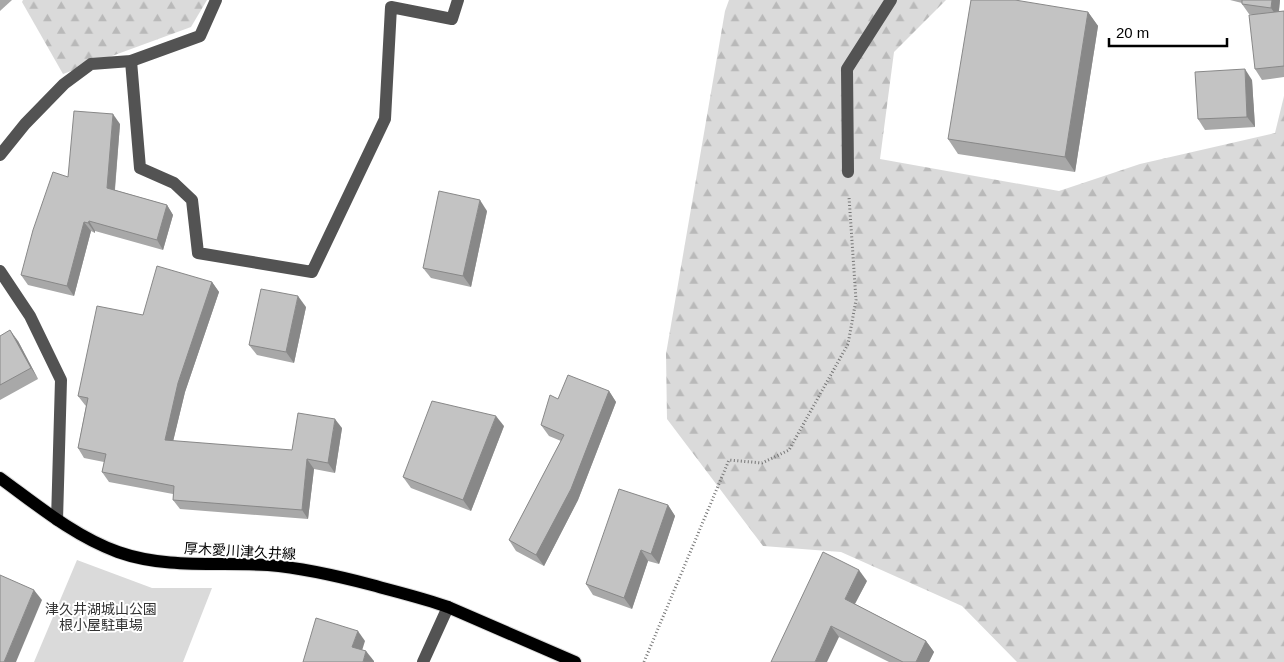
<svg xmlns="http://www.w3.org/2000/svg" width="1284" height="662" font-family="Helvetica,'Noto Sans JP',sans-serif">
	<style>
		.forest { fill: url(#forest-firs) }
		.green { fill: #dadada }
		.lines { fill: none; stroke-linecap: round; stroke-linejoin: round }
		.major-casing { stroke: #dbdbdb; stroke-width: 14 }
		.path { stroke: #757575; stroke-width: 3; stroke-dasharray: 1 2.5; stroke-linecap: butt }
		.minor { stroke: #535353; stroke-width: 12 }
		.major { stroke: #000; stroke-width: 12 }
		.wall { fill: #a8a8a8 }
		.shaded-wall { fill: #888 }
		.building { fill: #c3c3c3; stroke: #888 }
		.labels { text-anchor: middle; stroke-width: 4; stroke-linejoin: round; paint-order: stroke }
		.street-label { font-size: 14px; fill: #000; stroke: #fff }
		.park-label { font-size: 14px; fill: #313131; stroke: #fff }
	</style>
	<defs>
		<pattern id="forest-firs" width="22" height="20" patternUnits="userSpaceOnUse" patternTransform="scale(1.25)"><rect width="22" height="20" fill="#dadada"/><path d="M5 1l3.5 6h-7zM16 11l3.5 6h-7z" fill="#b9b9b9"/></pattern>
	</defs>
	<rect width="100%" height="100%" fill="#fff"/>
	<g class="forest">
		<polygon points="23,0 207,0 191,27 63,74 22,2"/>
		<polygon points="729,0 946,0 894,52 880,159 1059,191 1140,164 1275,133 1284,96 1284,662 1017,662 962,606 841,552 763,546 667,419 666,354 725,11"/>
	</g>
	<polygon class="green" points="77,560 152,588 212,588 183,662 34,662"/>
	<g class="lines">
		<g class="major-casing">
			<path id="major" d="M0 478C37 505 74 536 118 552 166 569 218 562 268 565 303 568 338 576 372 585 397 592 423 598 448 607L575 662"/>
		</g>
		<polyline class="path" points="644,662 729,460 762,463 789,450 848,344 856,300 849,197"/>
		<g class="minor">
			<polyline points="131,61 140,168 174,183 192,200 198,253 312,272 385,119 391,7 452,19 458,0"/>
			<polyline points="0,155 25,124 64,84 91,64 131,61 200,36 216,0"/>
			<polyline points="848,172 847,69 891,0"/>
			<polyline points="0,271 30,316 61,380 57,520"/>
			<polyline points="423,662 448,607"/>
		</g>
		<use href="#major" class="major"/>
	</g>
	<g class="wall">
		<polygon points="0,0 12,0 0,11"/>
		<polygon points="1230,0 1280,0 1279,12 1284,11 1284,77 1262,80 1255,69 1254,15 1249,14 1242,4 1242,3"/>
		<polygon points="1088,12 1098,26 1075,172 958,154 948,139"/>
		<polygon points="1252,80 1255,127 1205,130 1198,119"/>
		<polygon points="120,124 115,190 167,205 173,215 163,250 95,231 95,233 91,231 74,296 28,285 21,275 68,177"/>
		<polygon points="487,211 471,287 431,278 423,268"/>
		<polygon points="212,282 219,292 185,392 173,441 292,450 342,428 335,473 314,469 308,519 180,509 173,500 173,494 109,482 102,472 104,462 84,458 78,448 86,406 85,405 78,396 143,315"/>
		<polygon points="306,307 294,363 257,355 249,345"/>
		<polygon points="0,336 18,341 38,379 0,400"/>
		<polygon points="609,391 616,402 578,500 544,566 516,551 509,540 561,441 549,436 541,425 558,399"/>
		<polygon points="504,426 471,511 411,488 403,477"/>
		<polygon points="668,505 675,516 659,564 648,561 632,609 593,595 586,584"/>
		<polygon points="867,581 855,604 926,641 934,652 929,662 889,662 839,637 771,662"/>
	</g>
	<g class="shaded-wall">
		<polygon points="1272,0 1280,0 1278,18 1271,8"/>
		<polygon points="1088,12 1098,26 1075,172 1065,157"/>
		<polygon points="1245,69 1252,80 1255,127 1247,117"/>
		<polygon points="113,114 120,124 114,198 107,188"/>
		<polygon points="480,200 487,211 471,287 463,276"/>
		<polygon points="167,205 173,215 163,250 157,240"/>
		<polygon points="89,221 95,231 95,233 88,223"/>
		<polygon points="84,222 91,231 74,296 67,286"/>
		<polygon points="212,282 219,292 185,392 171,450 165,440 178,383"/>
		<polygon points="298,296 306,307 294,363 286,352"/>
		<polygon points="10,330 18,341 38,379 31,368"/>
		<polygon points="609,391 616,402 578,500 544,566 536,555"/>
		<polygon points="496,416 504,426 471,511 463,500"/>
		<polygon points="335,419 342,428 335,473 328,463"/>
		<polygon points="307,459 314,469 308,519 302,510"/>
		<polygon points="668,505 675,516 659,564 651,554"/>
		<polygon points="641,550 648,561 632,609 624,598"/>
		<polygon points="859,570 867,581 852,609 845,599"/>
		<polygon points="34,590 42,600 16,662 4,662"/>
		<polygon points="831,626 839,637 827,662 815,662"/>
		<polygon points="358,631 365,641 360,657 352,647"/>
		<polygon points="926,641 934,652 929,662 916,662"/>
		<polygon points="366,651 374,661 374,662 363,662"/>
	</g>
	<g class="building">
		<polygon points="971,0 1015,0 1088,12 1065,157 948,139"/>
		<polygon points="1242,0 1272,0 1271,8 1242,4"/>
		<polygon points="1284,11 1284,66 1255,69 1249,15"/>
		<polygon points="1245,69 1247,117 1198,119 1195,72"/>
		<polygon points="74,111 113,114 107,188 167,205 157,240 89,221 88,223 84,222 67,286 21,275 33,230 53,172 68,177"/>
		<polygon points="439,191 480,200 463,276 423,268"/>
		<polygon points="157,266 212,282 178,383 165,440 292,450 298,413 335,419 328,463 307,459 302,510 173,500 174,486 102,472 106,454 78,448 88,398 78,396 97,306 143,315"/>
		<polygon points="261,289 298,296 286,352 249,345"/>
		<polygon points="10,330 31,368 0,385 0,336"/>
		<polygon points="568,375 609,391 571,489 536,555 509,540 564,435 541,425 550,395 558,399"/>
		<polygon points="432,401 496,416 463,500 403,477"/>
		<polygon points="619,489 668,505 651,554 641,550 624,598 586,584"/>
		<polygon points="823,552 859,570 845,599 926,641 916,662 903,662 831,626 815,662 771,662"/>
		<polygon points="0,575 34,590 4,662 0,662"/>
		<polygon points="316,618 358,631 352,647 366,651 363,662 303,662"/>
	</g>
	<g class="labels">
		<g class="street-label">
			<text transform="translate(240 551) rotate(3)" y="5">厚木愛川津久井線</text>
		</g>
		<g class="park-label">
			<text x="101" y="614">津久井湖城山公園<tspan x="101" dy="16">根小屋駐車場</tspan></text>
		</g>
	</g>
	<path d="M1109 38v8h118v-8" fill="none" stroke="#000000" stroke-width="2.5"/>
	<text x="1116" y="38" font-size="15" fill="#000000" stroke="#ffffff" stroke-width="4" paint-order="stroke">20 m</text>
</svg>
